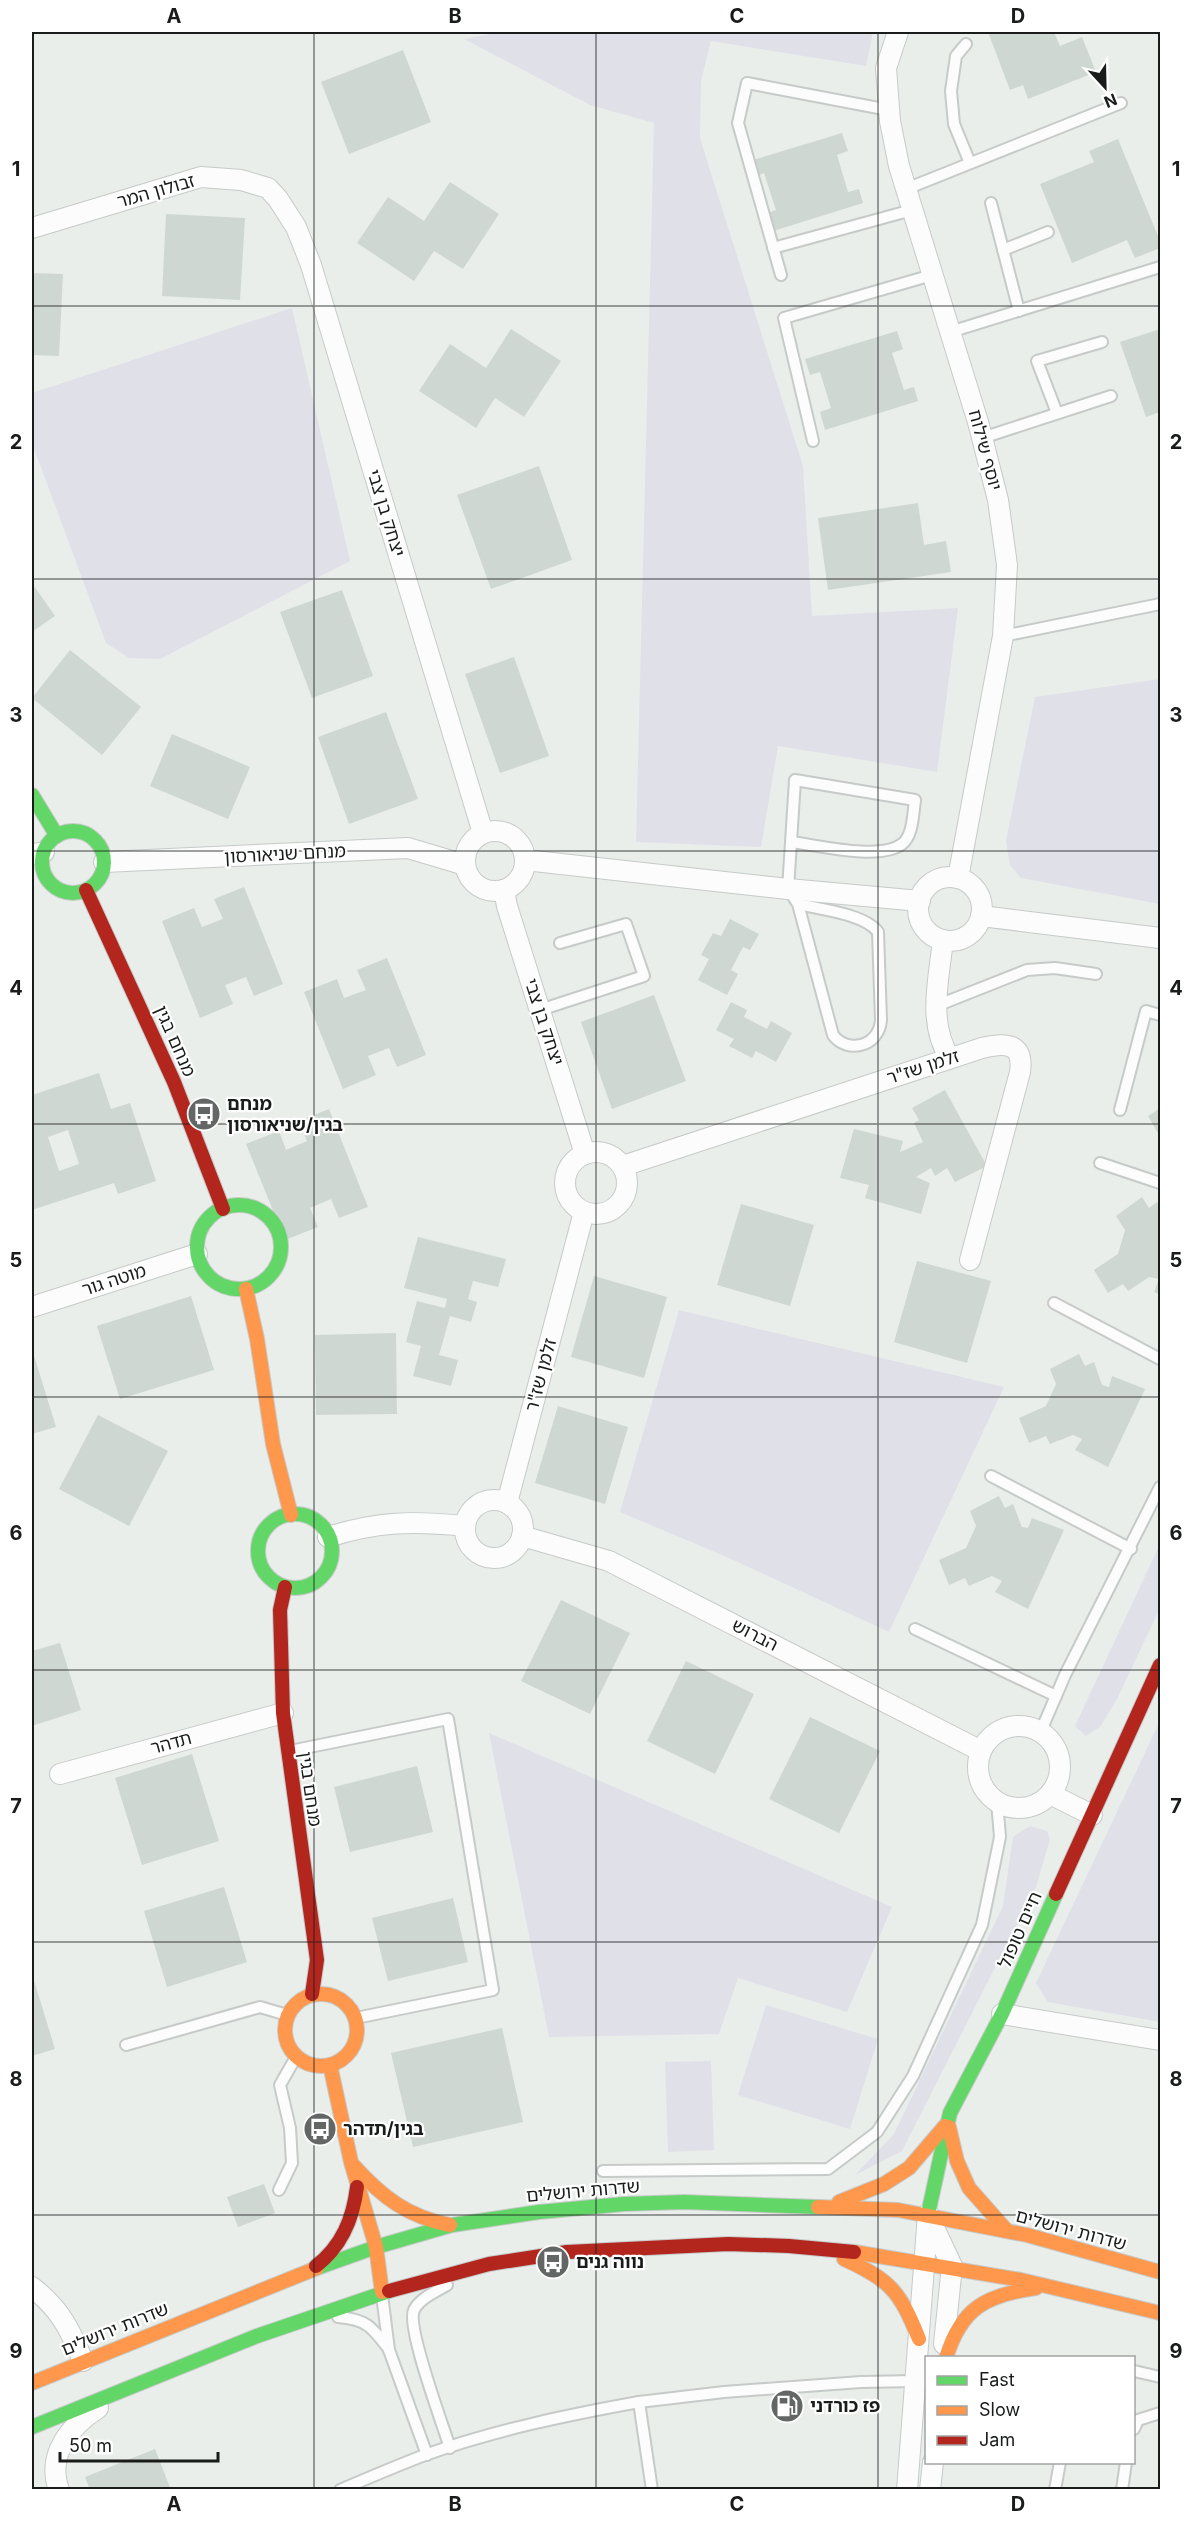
<svg xmlns="http://www.w3.org/2000/svg" width="1192" height="2521" font-family="Inter,'Noto Sans Hebrew',sans-serif">
	<style>
		.green { fill: #e0e0e9 }
		.building { fill: #cfd7d3; fill-rule: evenodd }
		.lines { fill: none; stroke-linecap: round; stroke-linejoin: round }
		.lane-casing { stroke: #c6cac8; stroke-width: 14 }
		.street-casing { stroke: #c6cac8; stroke-width: 22 }
		.fast-casing { stroke: #c6cac8; stroke-width: 16 }
		.slow-casing { stroke: #c6cac8; stroke-width: 16 }
		.jam-casing { stroke: #c6cac8; stroke-width: 16 }
		.lane { stroke: #fcfcfc; stroke-width: 10 }
		.street { stroke: #fcfcfc; stroke-width: 20 }
		.fast { stroke: #63d668; stroke-width: 14 }
		.slow { stroke: #ff974d; stroke-width: 14 }
		.jam { stroke: #b3261e; stroke-width: 14 }
		.grid { fill: none; stroke: #191c1b; stroke-width: 1.5; stroke-opacity: 0.55 }
		.labels { text-anchor: middle; stroke-width: 4.5; stroke-linejoin: round; paint-order: stroke }
		.street-label { font-size: 18px; fill: #191c1b; stroke: #fff }
		.poi-label { font-size: 18px; font-weight: bold; fill: #191c1b; stroke: #fff; text-anchor: start }
		.neatline { fill: none; stroke: #191c1b; stroke-width: 2 }
		.grid-label { font-size: 20px; text-anchor: middle; font-weight: bold; fill: #191c1b }
	</style>
	<rect width="100%" height="100%" fill="#e9eeeb"/>
	<g class="green">
		<polygon points="502,32 873,32 866,66 711,41 701,81 700,138 803,466 812,616 958,608 937,772 778,746 761,847 636,842 654,123 590,105 464,39"/>
		<polygon points="292,308 350,561 160,659 129,658 106,643 32,443 32,393"/>
		<polygon points="1160,679 1160,904 1021,878 1010,865 1006,841 1035,697"/>
		<polygon points="679,1310 1004,1387 889,1632 729,1558 620,1512"/>
		<polygon points="1160,1544 1160,1608 1117,1699 1100,1727 1086,1736 1075,1726"/>
		<polygon points="1160,1721 1160,2022 1048,2002 1036,1983"/>
		<polygon points="489,1733 892,1907 847,2012 738,1978 719,2034 549,2037"/>
		<polygon points="1030,1826 1047,1831 1050,1839 1036,1887 902,2151 855,2175 894,2134 1003,1906 1013,1837"/>
		<polygon points="766,2005 878,2039 850,2129 738,2095"/>
		<polygon points="711,2061 714,2150 668,2152 665,2062"/>
	</g>
	<g class="building">
		<polygon points="988,32 1054,32 1060,46 1082,37 1096,72 1028,99 1023,85 1010,90"/>
		<polygon points="403,50 431,122 349,154 321,82"/>
		<polygon points="842,133 848,151 837,155 848,192 859,189 863,203 770,232 765,214 776,210 764,173 755,177 750,161"/>
		<polygon points="1118,139 1160,241 1160,248 1135,258 1127,240 1072,263 1040,184 1094,162 1089,151"/>
		<polygon points="450,182 499,214 463,269 434,251 414,281 357,243 388,197 424,221"/>
		<polygon points="166,214 245,218 240,300 162,296"/>
		<polygon points="32,273 63,274 59,356 32,355"/>
		<polygon points="511,329 561,361 524,417 495,398 476,428 419,391 450,344 486,368"/>
		<polygon points="1160,329 1160,412 1146,417 1120,342"/>
		<polygon points="897,331 903,349 892,353 904,390 914,387 918,401 825,430 820,412 831,408 820,372 810,375 805,359"/>
		<polygon points="539,466 572,560 491,589 457,495"/>
		<polygon points="918,503 924,545 946,541 951,572 828,590 818,518"/>
		<polygon points="32,583 55,616 32,632"/>
		<polygon points="342,590 373,676 312,698 280,612"/>
		<polygon points="70,650 141,707 102,755 32,698"/>
		<polygon points="514,657 549,756 500,773 465,674"/>
		<polygon points="386,712 418,799 349,824 318,737"/>
		<polygon points="172,734 250,767 228,819 150,786"/>
		<polygon points="244,887 283,984 254,996 246,977 225,985 233,1004 200,1018 162,921 194,908 202,927 223,919 214,899"/>
		<polygon points="730,919 759,934 750,950 743,947 731,970 738,974 727,995 698,980 709,959 701,955 713,933 721,936"/>
		<polygon points="387,958 426,1055 397,1067 389,1048 368,1056 376,1075 343,1089 304,992 337,979 344,998 366,990 357,970"/>
		<polygon points="654,995 686,1081 612,1109 581,1022"/>
		<polygon points="731,1002 747,1010 744,1017 767,1029 771,1021 792,1033 776,1062 756,1051 752,1058 729,1046 734,1039 716,1030"/>
		<path d="M99 1073 111 1109 130 1103 156 1181 118 1194 114 1183 32 1210V1095ZM68 1130 79 1164 59 1171 48 1137Z"/>
		<polygon points="945,1090 987,1166 955,1182 947,1168 935,1176 931,1168 916,1177 930,1183 921,1214 865,1198 869,1185 840,1178 854,1129 903,1141 900,1152 923,1142 914,1123 919,1120 912,1108"/>
		<polygon points="1160,1108 1160,1137 1148,1116"/>
		<polygon points="329,1109 368,1207 339,1218 331,1199 310,1208 318,1227 285,1240 246,1144 279,1131 286,1150 307,1141 299,1121"/>
		<polygon points="1142,1197 1149,1208 1157,1202 1160,1208 1160,1294 1154,1292 1159,1279 1149,1277 1128,1291 1123,1284 1108,1293 1094,1270 1118,1254 1125,1230 1116,1216"/>
		<polygon points="741,1204 814,1225 790,1306 717,1285"/>
		<polygon points="418,1237 506,1259 498,1287 473,1281 468,1299 477,1302 471,1322 450,1316 439,1355 458,1360 451,1386 413,1376 421,1346 406,1342 417,1301 445,1308 447,1299 404,1288"/>
		<polygon points="917,1261 991,1281 967,1363 894,1342"/>
		<polygon points="594,1276 667,1297 644,1378 571,1357"/>
		<polygon points="191,1296 214,1370 120,1399 97,1326"/>
		<polygon points="396,1333 397,1414 316,1415 315,1335"/>
		<polygon points="32,1349 56,1427 32,1434"/>
		<polygon points="1079,1354 1085,1366 1094,1362 1102,1385 1109,1387 1112,1376 1145,1389 1108,1467 1075,1450 1082,1439 1073,1435 1050,1444 1046,1436 1029,1443 1019,1418 1046,1406 1056,1384 1050,1369"/>
		<polygon points="558,1406 628,1427 605,1504 535,1483"/>
		<polygon points="98,1415 168,1451 129,1526 59,1489"/>
		<polygon points="999,1496 1005,1508 1013,1504 1022,1527 1028,1528 1032,1518 1064,1530 1028,1609 995,1592 1002,1581 992,1576 969,1586 965,1578 949,1585 939,1560 966,1548 976,1526 970,1511"/>
		<polygon points="561,1600 630,1633 590,1714 521,1681"/>
		<polygon points="60,1643 81,1710 32,1726 32,1651"/>
		<polygon points="686,1661 754,1694 715,1774 647,1741"/>
		<polygon points="810,1717 880,1751 839,1833 769,1799"/>
		<polygon points="192,1754 219,1841 142,1865 115,1778"/>
		<polygon points="417,1766 433,1832 350,1852 334,1787"/>
		<polygon points="224,1887 247,1962 167,1987 144,1911"/>
		<polygon points="453,1898 468,1962 388,1981 372,1918"/>
		<polygon points="32,1974 55,2049 32,2056"/>
		<polygon points="502,2028 523,2122 413,2147 391,2053"/>
		<polygon points="264,2184 275,2213 238,2227 227,2197"/>
		<polygon points="155,2449 171,2490 90,2490 85,2477"/>
	</g>
	<g class="lines">
		<g class="lane-casing">
			<g id="lane">
				<polyline points="966,44 956,56 951,91 954,124 970,163"/>
				<polyline points="906,189 1121,103"/>
				<polyline points="991,203 1019,311"/>
				<polyline points="773,248 912,210"/>
				<polyline points="1003,250 1048,232"/>
				<polyline points="781,275 738,123 747,83 889,110"/>
				<polyline points="950,332 1160,267"/>
				<polyline points="1057,413 1037,361 1102,342"/>
				<polyline points="982,438 1111,396"/>
				<polyline points="813,441 784,318 932,275"/>
				<polyline points="1003,636 1160,604"/>
				<path d="M791 842C817 845 880 861 902 844 913 836 913 814 915 800L795 780 788 889 798 904 833 1035C847 1054 879 1047 881 1020L878 932C865 914 819 909 798 904"/>
				<polyline points="936,1006 1027,970 1055,968 1096,974"/>
				<polyline points="540,1010 644,976 626,924 560,943"/>
				<polyline points="1120,1110 1146,1011 1160,1015"/>
				<polyline points="1100,1163 1160,1183"/>
				<polyline points="1054,1303 1160,1359"/>
				<polyline points="991,1476 1131,1549"/>
				<polyline points="915,1629 1056,1696"/>
				<polyline points="1040,1733 1065,1675 1160,1487"/>
				<polyline points="290,1751 448,1719 493,1990 356,2018"/>
				<polyline points="126,2045 260,2007 287,2015"/>
				<polyline points="603,2171 828,2169 877,2132 913,2076 982,1925 1000,1837 997,1802"/>
				<polyline points="279,2190 292,2163 290,2128 280,2085 296,2057"/>
				<path d="M447 2285C437 2291 420 2298 414 2310 406 2327 443 2425 450 2448"/>
				<polyline points="382,2295 389,2350 427,2455"/>
				<path d="M338 2317C366 2319 372 2327 388 2348"/>
				<polyline points="1134,2371 1160,2377"/>
				<polyline points="639,2402 724,2392 861,2382 916,2381"/>
				<polyline points="1134,2429 1138,2420 1160,2413"/>
				<path d="M340 2490C368 2478 396 2466 425 2455 495 2430 567 2415 639 2402L652 2490"/>
				<polyline points="1055,2490 1060,2462"/>
				<polyline points="1122,2490 1126,2462"/>
			</g>
		</g>
		<g class="street-casing">
			<g id="street">
				<polyline points="898,32 886,68 890,121 899,166 978,422 998,500 1007,565 1003,636 958,878"/>
				<polyline points="32,228 201,177 241,180 268,188 278,199 296,227 311,265 483,833"/>
				<circle cx="495" cy="861" r="30"/>
				<polyline points="32,854 44,852"/>
				<polyline points="525,860 788,889 920,901"/>
				<polyline points="104,862 408,848 465,865"/>
				<circle cx="950" cy="909" r="32"/>
				<polyline points="504,890 507,906 585,1154"/>
				<polyline points="981,916 1160,938"/>
				<path d="M943 940C939 978 927 1024 950 1058"/>
				<circle cx="596" cy="1183" r="31"/>
				<path d="M623 1166 982 1048C1006 1042 1024 1043 1020 1072L970 1260"/>
				<polyline points="32,1307 197,1254"/>
				<circle cx="494" cy="1529" r="29"/>
				<polyline points="507,1503 584,1212"/>
				<polyline points="522,1536 609,1561 981,1751"/>
				<path d="M328 1537C379 1521 413 1521 465 1526"/>
				<circle cx="1019" cy="1767" r="41"/>
				<polyline points="60,1774 283,1713"/>
				<polyline points="1050,1794 1092,1815"/>
				<polyline points="1002,2014 1160,2040"/>
				<polyline points="929,2217 952,2266 944,2344"/>
				<path d="M32 2287C60 2309 70 2329 83 2361"/>
				<path d="M59 2490C46 2455 70 2426 98 2408"/>
				<polyline points="907,2490 928,2214"/>
				<polyline points="930,2490 933,2462"/>
			</g>
		</g>
		<g class="fast-casing">
			<g id="fast">
				<polyline points="32,795 57,836"/>
				<circle cx="73" cy="862" r="31"/>
				<circle cx="239" cy="1247" r="42"/>
				<circle cx="295" cy="1551" r="37"/>
				<polyline points="928,2214 950,2113 1002,2014 1056,1894"/>
				<polyline points="317,2268 376,2247 452,2225 539,2212 624,2204 684,2202 818,2207"/>
				<polyline points="32,2427 257,2336 389,2291"/>
			</g>
		</g>
		<g class="slow-casing">
			<g id="slow">
				<polyline points="246,1289 257,1339 273,1444 291,1515"/>
				<circle cx="321" cy="2030" r="36"/>
				<polyline points="330,2065 351,2162 376,2247 382,2292"/>
				<polyline points="949,2127 957,2161 969,2188 1007,2231"/>
				<path d="M354 2166C382 2197 408 2217 450 2225"/>
				<polyline points="839,2202 884,2184 909,2168 945,2126"/>
				<polyline points="818,2207 898,2210 1027,2235 1160,2272"/>
				<polyline points="854,2252 1021,2280 1160,2313"/>
				<path d="M844 2259C891 2280 900 2292 919 2339"/>
				<path d="M946 2358C961 2308 986 2295 1036 2288"/>
				<polyline points="32,2383 317,2268"/>
			</g>
		</g>
		<g class="jam-casing">
			<g id="jam">
				<polyline points="86,890 174,1082 223,1209"/>
				<polyline points="285,1587 280,1610 283,1713 317,1960 312,1994"/>
				<polyline points="1056,1894 1160,1665"/>
				<path d="M316 2266C342 2246 353 2219 357 2187"/>
				<polyline points="389,2291 489,2264 567,2252 728,2244 789,2246 854,2252"/>
			</g>
		</g>
		<use href="#lane" class="lane"/>
		<use href="#street" class="street"/>
		<use href="#fast" class="fast"/>
		<use href="#slow" class="slow"/>
		<use href="#jam" class="jam"/>
	</g>
	<path class="grid" d="M314 32V2490M596 32V2490M878 32V2490M32 306H1160M32 579H1160M32 851H1160M32 1124H1160M32 1397H1160M32 1670H1160M32 1942H1160M32 2215H1160"/>
	<defs>
		<g id="bus-disc" transform="scale(1.725)"><circle r="9.5" fill="#626664" stroke="#fff"/><path d="M-5-6H5V4H4V6H2V4H-2V6H-4V4H-5ZM-3.5-4V0h7V-4ZM-3.5 1.2v1.5H-2V1.2ZM2 1.2v1.5H3.5V1.2Z" fill="#fff"/></g>
		<g id="fuel-disc" transform="scale(1.725)"><circle r="9.5" fill="#626664" stroke="#fff"/><path d="M-5.5-6h7V0h2V4h1.3V-2.5L3-4.5l.8-.8L6-3V5H2.5V1h-1V6h-7ZM-4.2-4.7v3.2H.2V-4.7Z" fill="#fff"/></g>
	</defs>
	<g fill-rule="evenodd">
		<use href="#bus-disc" x="204" y="1114"/>
		<use href="#bus-disc" x="320" y="2129"/>
		<use href="#bus-disc" x="553" y="2262"/>
		<use href="#fuel-disc" x="787" y="2406"/>
	</g>
	<g class="labels">
		<g class="street-label">
			<text transform="translate(156 191) rotate(-16)" y="6">זבולון המר</text>
			<text transform="translate(985 450) rotate(75)" y="6">יוסף שילוח</text>
			<text transform="translate(386 513) rotate(73)" y="6">יצחק בן צבי</text>
			<text transform="translate(285 854) rotate(-3)" y="6">מנחם שניאורסון</text>
			<text transform="translate(544 1022) rotate(72)" y="6">יצחק בן צבי</text>
			<text transform="translate(175 1041) rotate(66)" y="6">מנחם בגין</text>
			<text transform="translate(923 1067) rotate(-18)" y="6">זלמן שז"ר</text>
			<text transform="translate(114 1280) rotate(-18)" y="6">מוטה גור</text>
			<text transform="translate(541 1375) rotate(-75)" y="6">זלמן שז"ר</text>
			<text transform="translate(755 1635) rotate(27)" y="6">הברוש</text>
			<text transform="translate(171 1743) rotate(-15)" y="6">תדהר</text>
			<text transform="translate(310 1789) rotate(82)" y="6">מנחם בגין</text>
			<text transform="translate(1020 1930) rotate(-66)" y="6">חיים טופול</text>
			<text transform="translate(583 2191) rotate(-5)" y="6">שדרות ירושלים</text>
			<text transform="translate(1071 2230) rotate(15)" y="6">שדרות ירושלים</text>
			<text transform="translate(115 2329) rotate(-22)" y="6">שדרות ירושלים</text>
		</g>
		<g class="poi-label">
			<text x="227" y="1110">מנחם<tspan x="227" dy="21">בגין/שניאורסון</tspan></text>
			<text x="343" y="2135">בגין/תדהר</text>
			<text x="576" y="2268">נווה גנים</text>
			<text x="810" y="2412">פז כורדני</text>
		</g>
	</g>
	<rect width="1192" height="2521" fill="none" stroke="#ffffff" stroke-width="66"/>
	<rect x="925" y="2356" width="210" height="108" fill="#ffffff" stroke="#a3a4a4" stroke-width="1.5"/>
	<rect x="937" y="2376" width="30" height="9" fill="#63d668" stroke="#a3a4a4" stroke-width="1.5"/>
	<text x="979" y="2386" font-size="18" fill="#191c1b">Fast</text>
	<rect x="937" y="2406" width="30" height="9" fill="#ff974d" stroke="#a3a4a4" stroke-width="1.5"/>
	<text x="979" y="2416" font-size="18" fill="#191c1b">Slow</text>
	<rect x="937" y="2436" width="30" height="9" fill="#b3261e" stroke="#a3a4a4" stroke-width="1.5"/>
	<text x="979" y="2446" font-size="18" fill="#191c1b">Jam</text>
	<g transform="translate(1105 87) rotate(158)" stroke="#ffffff" stroke-width="4.5" paint-order="stroke">
	<path d="M0-4.5L10 22L0 15L-10 22Z" fill="#191c1b"/>
	<text y="-9" font-size="16" font-weight="bold" text-anchor="middle" fill="#191c1b">N</text>
	</g>
	<path d="M60 2452v9h158v-9" fill="none" stroke="#191c1b" stroke-width="3"/>
	<text x="69" y="2452" font-size="18" fill="#191c1b" stroke="#ffffff" stroke-width="4.5" paint-order="stroke">50 m</text>
	<rect x="33" y="33" width="1126" height="2455" class="neatline"/>
	<g class="grid-label">
		<text x="174" y="23">A</text>
		<text x="455" y="23">B</text>
		<text x="737" y="23">C</text>
		<text x="1018" y="23">D</text>
		<text x="16" y="176">1</text>
		<text x="1176" y="176">1</text>
		<text x="16" y="449">2</text>
		<text x="1176" y="449">2</text>
		<text x="16" y="722">3</text>
		<text x="1176" y="722">3</text>
		<text x="16" y="995">4</text>
		<text x="1176" y="995">4</text>
		<text x="16" y="1267">5</text>
		<text x="1176" y="1267">5</text>
		<text x="16" y="1540">6</text>
		<text x="1176" y="1540">6</text>
		<text x="16" y="1813">7</text>
		<text x="1176" y="1813">7</text>
		<text x="16" y="2086">8</text>
		<text x="1176" y="2086">8</text>
		<text x="16" y="2358">9</text>
		<text x="1176" y="2358">9</text>
		<text x="174" y="2511">A</text>
		<text x="455" y="2511">B</text>
		<text x="737" y="2511">C</text>
		<text x="1018" y="2511">D</text>
	</g>
</svg>
